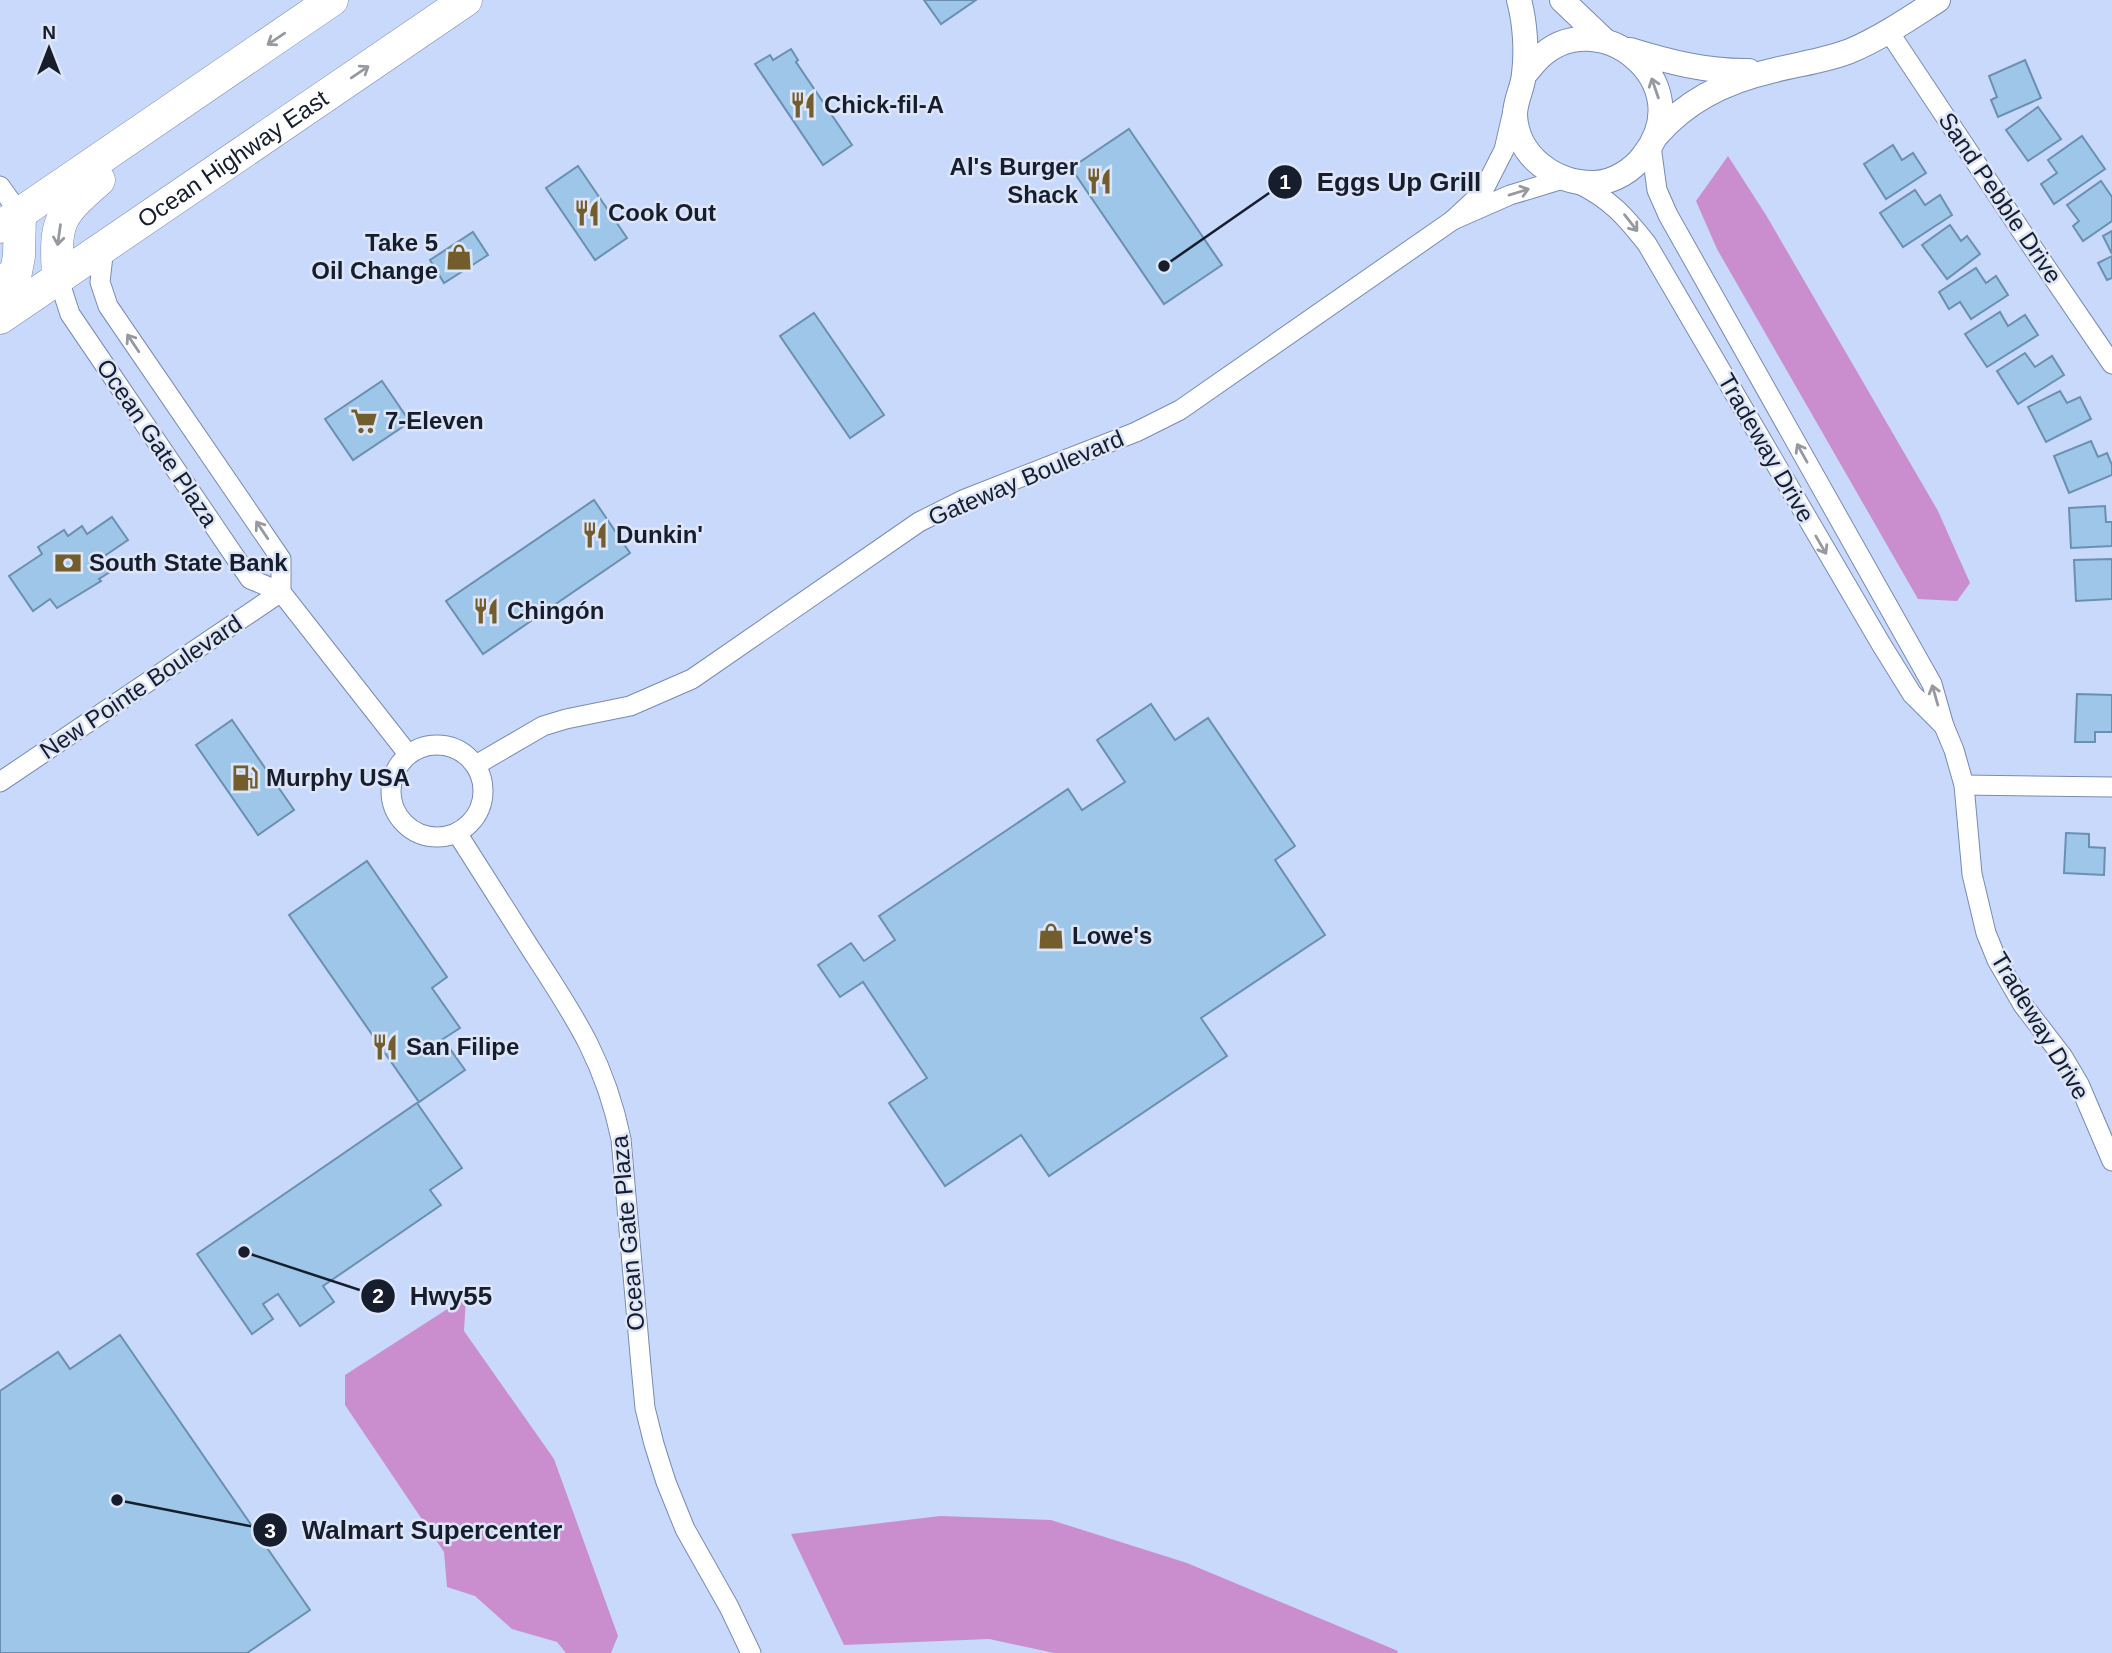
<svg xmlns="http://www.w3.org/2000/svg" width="2112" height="1653" font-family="Arial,sans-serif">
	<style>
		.water { fill: #ca8ece }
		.building { fill: #9ec6e9; stroke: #6a90b1; stroke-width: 2 }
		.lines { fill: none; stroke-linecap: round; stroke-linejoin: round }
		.minor-casing { stroke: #788bb4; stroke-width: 21 }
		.tertiary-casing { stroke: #788bb4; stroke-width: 26 }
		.trunk-casing { stroke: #788bb4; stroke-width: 33 }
		.minor { stroke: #fff; stroke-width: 19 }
		.tertiary { stroke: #fff; stroke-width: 24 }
		.trunk { stroke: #fff; stroke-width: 32 }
		.oneway { stroke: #9699a0 }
		.labels { text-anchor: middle; stroke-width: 5; stroke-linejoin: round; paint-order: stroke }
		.poi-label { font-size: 24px; font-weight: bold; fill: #161d2d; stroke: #dde6f8; text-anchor: start }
		.street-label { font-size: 24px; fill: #161d2d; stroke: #dde6f8 }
		.leader { fill: none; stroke: #161d2d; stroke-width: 2.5 }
		.callout-dot { fill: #161d2d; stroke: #dde6f8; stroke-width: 2.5 }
		.mark-label { font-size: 21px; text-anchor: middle; font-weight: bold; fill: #fff }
		.callout-label { font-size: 26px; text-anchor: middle; font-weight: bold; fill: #161d2d; stroke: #dde6f8; stroke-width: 5; stroke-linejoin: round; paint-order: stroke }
	</style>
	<rect width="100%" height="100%" fill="#c8d9fc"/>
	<g class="water">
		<polygon points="1728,156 1766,215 1938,511 1970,583 1957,601 1918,599 1717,249 1696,201"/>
		<polygon points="466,1297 464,1331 554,1459 618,1636 611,1653 566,1653 557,1642 512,1629 475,1596 447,1587 444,1552 345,1405 345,1375"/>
		<polygon points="940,1516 1051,1520 1187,1563 1398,1651 1397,1653 1054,1653 989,1639 844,1645 791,1534"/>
	</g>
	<g class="building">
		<polygon points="924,0 976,0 941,24"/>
		<polygon points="791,49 798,60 796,62 852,145 823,165 755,64 770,55 773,60"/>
		<polygon points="2025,60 2041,98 1998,117 1991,100 1997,97 1989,76"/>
		<polygon points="2038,107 2061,139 2028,161 2006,130"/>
		<polygon points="1129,129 1222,265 1164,304 1071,168"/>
		<polygon points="2082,136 2105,169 2054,204 2041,184 2057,173 2048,160"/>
		<polygon points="1893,145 1902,160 1913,153 1926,173 1886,199 1864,164"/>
		<polygon points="578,166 627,238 595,260 546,188"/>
		<polygon points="2101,181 2112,197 2112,221 2083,241 2073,226 2079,221 2067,205"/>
		<polygon points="1915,190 1925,205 1940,195 1952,215 1903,247 1880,213"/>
		<polygon points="1950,225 1961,241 1967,236 1980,254 1947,279 1922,245"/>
		<polygon points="2112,231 2112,254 2103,236"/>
		<polygon points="473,232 488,255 444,283 430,260"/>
		<polygon points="2112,256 2112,278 2107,280 2098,263"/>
		<polygon points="1976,268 1986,283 1996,276 2008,295 1971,319 1960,302 1949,309 1939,292"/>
		<polygon points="2000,312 2008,326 2025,315 2038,335 1987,367 1965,334"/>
		<polygon points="814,313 884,415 850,438 780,336"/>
		<polygon points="2025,353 2035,367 2052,356 2064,375 2018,404 1997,371"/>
		<polygon points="382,381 410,422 353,460 325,419"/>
		<polygon points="2060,391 2067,403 2080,397 2091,419 2046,442 2028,407"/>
		<polygon points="2091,441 2098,457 2107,453 2112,465 2112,475 2069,493 2054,456"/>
		<polygon points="594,500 630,553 483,654 446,601"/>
		<polygon points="2105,506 2106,522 2112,522 2112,546 2071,548 2069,508"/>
		<polygon points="112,517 128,540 103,557 113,570 99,579 101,581 57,608 50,599 33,611 9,576 42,554 38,547 64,530 68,536 82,526 87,534"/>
		<polygon points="2112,559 2112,599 2076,601 2074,560"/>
		<polygon points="2077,694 2112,695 2112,732 2095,732 2095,742 2075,742"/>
		<polygon points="1151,704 1175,740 1208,718 1295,846 1275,860 1325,935 1201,1018 1227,1056 1049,1176 1021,1135 945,1186 889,1103 927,1078 863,982 840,997 818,965 851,943 864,961 895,940 879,916 1068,789 1082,810 1125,782 1097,740"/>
		<polygon points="232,720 294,810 258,835 196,745"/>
		<polygon points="2066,833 2089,834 2089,847 2105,848 2104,875 2064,873"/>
		<polygon points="367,861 447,977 432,988 460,1028 443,1039 465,1070 419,1102 289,915"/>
		<polygon points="417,1103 462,1168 430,1190 441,1205 323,1286 334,1302 300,1326 278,1294 263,1304 273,1319 252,1334 197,1254"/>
		<polygon points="120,1335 310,1610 247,1653 0,1653 0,1391 58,1352 70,1369"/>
	</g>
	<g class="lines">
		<g class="minor-casing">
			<g id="minor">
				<polyline points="1889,32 2022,232 2112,364"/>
				<polyline points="1513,111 1504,150 1482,193 1453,220 1510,195 1563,179"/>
				<path d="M1577 183C1610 199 1625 216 1647 244L1881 644 1912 694 1944 726 1932 684 1668 215 1657 190 1651 146"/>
				<polyline points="0,186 20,214"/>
				<polyline points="104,247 100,282 108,306 281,559 281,592"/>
				<polyline points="58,277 70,314 250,579 281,592 408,754"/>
				<polyline points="1944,726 1954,750 1964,785 1972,874 1986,933 1997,960 2023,1005 2063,1057 2079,1084 2112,1161"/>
				<circle cx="437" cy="791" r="46"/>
				<polyline points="476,765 543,726 566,719 630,706 692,679 919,522 965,499 1136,432 1180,410 1453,220"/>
				<polyline points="0,782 281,592"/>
				<polyline points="1964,785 2112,787"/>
				<path d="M457 833C482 872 507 911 532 951 575 1017 605 1061 621 1139L641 1366 645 1408 654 1444 666 1482 685 1529 729 1607 751 1653"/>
			</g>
		</g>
		<g class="tertiary-casing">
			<g id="tertiary">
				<path d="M1519 0C1525 22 1527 51 1524 74 1523 88 1515 100 1515 115 1517 157 1556 184 1595 183 1614 182 1633 170 1644 155 1701 82 1597 0 1538 59 1533 64 1529 70 1524 75"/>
				<polyline points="1562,0 1604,40"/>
				<path d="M1630 50C1669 62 1708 72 1749 71"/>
				<path d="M1657 135C1687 100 1727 81 1771 71 1798 64 1824 61 1850 51 1881 38 1910 18 1938 0"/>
			</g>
		</g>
		<g class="trunk-casing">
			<g id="trunk">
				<polyline points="0,227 332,0"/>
				<path d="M58 277C55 221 57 217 99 180"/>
				<polyline points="0,284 16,272 19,256 20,214"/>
				<path id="s1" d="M0 318 466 0"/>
			</g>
		</g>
		<use href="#minor" class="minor"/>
		<use href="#tertiary" class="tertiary"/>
		<use href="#trunk" class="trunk"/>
	</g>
	<defs><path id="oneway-shaft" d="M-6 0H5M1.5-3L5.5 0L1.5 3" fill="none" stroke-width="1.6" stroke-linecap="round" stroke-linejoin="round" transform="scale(1.75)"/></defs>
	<g class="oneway">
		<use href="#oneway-shaft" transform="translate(276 39) rotate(146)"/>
		<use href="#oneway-shaft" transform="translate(360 72) rotate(-34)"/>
		<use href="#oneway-shaft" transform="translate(1655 88) rotate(-109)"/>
		<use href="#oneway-shaft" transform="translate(1519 192) rotate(-17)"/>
		<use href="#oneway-shaft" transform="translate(1631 223) rotate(52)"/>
		<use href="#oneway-shaft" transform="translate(59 235) rotate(98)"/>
		<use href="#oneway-shaft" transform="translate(133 343) rotate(-124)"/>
		<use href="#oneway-shaft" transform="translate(1802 453) rotate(-119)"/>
		<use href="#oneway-shaft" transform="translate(262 530) rotate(-124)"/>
		<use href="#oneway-shaft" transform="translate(1821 545) rotate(60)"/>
		<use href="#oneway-shaft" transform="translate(1935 695) rotate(-106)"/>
	</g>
	<defs>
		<g id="restaurant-bare" transform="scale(2.1)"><path d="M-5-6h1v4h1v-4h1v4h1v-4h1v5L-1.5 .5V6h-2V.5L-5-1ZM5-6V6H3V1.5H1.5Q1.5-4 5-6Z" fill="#735d2d" stroke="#dde6f8" stroke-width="2.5" paint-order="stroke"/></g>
		<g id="shop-bare" transform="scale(2.1)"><path d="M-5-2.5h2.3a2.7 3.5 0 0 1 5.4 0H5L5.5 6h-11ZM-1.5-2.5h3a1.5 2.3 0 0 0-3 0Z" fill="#735d2d" stroke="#dde6f8" stroke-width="2.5" paint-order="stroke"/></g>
		<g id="supermarket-bare" transform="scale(2.1)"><path d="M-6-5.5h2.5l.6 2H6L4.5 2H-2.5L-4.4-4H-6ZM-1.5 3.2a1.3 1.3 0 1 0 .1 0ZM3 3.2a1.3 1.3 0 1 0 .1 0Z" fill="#735d2d" stroke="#dde6f8" stroke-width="2.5" paint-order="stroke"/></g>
		<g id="bank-bare" transform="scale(2.1)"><path d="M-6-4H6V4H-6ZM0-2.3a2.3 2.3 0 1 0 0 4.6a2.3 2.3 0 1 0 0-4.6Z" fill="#735d2d" stroke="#dde6f8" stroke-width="2.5" paint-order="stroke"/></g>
		<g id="fuel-bare" transform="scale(2.1)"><path d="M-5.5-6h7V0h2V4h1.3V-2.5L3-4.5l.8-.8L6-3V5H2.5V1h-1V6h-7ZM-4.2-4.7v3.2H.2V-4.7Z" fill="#735d2d" stroke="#dde6f8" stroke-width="2.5" paint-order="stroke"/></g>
	</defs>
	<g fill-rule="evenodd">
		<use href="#restaurant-bare" x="803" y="105"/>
		<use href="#restaurant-bare" x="1099" y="181"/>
		<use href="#restaurant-bare" x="587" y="213"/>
		<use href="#shop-bare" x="459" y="257"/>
		<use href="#supermarket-bare" x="364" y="421"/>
		<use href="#restaurant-bare" x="595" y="535"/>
		<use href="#bank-bare" x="68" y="563"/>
		<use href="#restaurant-bare" x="486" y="611"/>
		<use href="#fuel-bare" x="245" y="778"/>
		<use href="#shop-bare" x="1051" y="936"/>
		<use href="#restaurant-bare" x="385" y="1047"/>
	</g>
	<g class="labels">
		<g class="poi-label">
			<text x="824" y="113">Chick-fil-A</text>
			<text x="1078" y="175" text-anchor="end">Al's Burger<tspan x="1078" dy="28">Shack</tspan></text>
			<text x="608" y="221">Cook Out</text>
			<text x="438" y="251" text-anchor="end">Take 5<tspan x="438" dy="28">Oil Change</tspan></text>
			<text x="385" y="429">7-Eleven</text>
			<text x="616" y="543">Dunkin'</text>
			<text x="89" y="571">South State Bank</text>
			<text x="507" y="619">Chingón</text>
			<text x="266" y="786">Murphy USA</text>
			<text x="1072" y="944">Lowe's</text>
			<text x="406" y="1055">San Filipe</text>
		</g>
		<g class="street-label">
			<text dy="8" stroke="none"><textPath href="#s1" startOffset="282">Ocean Highway East</textPath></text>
			<text transform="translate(2000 198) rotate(56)" y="8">Sand Pebble Drive</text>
			<text transform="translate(157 443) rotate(56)" y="8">Ocean Gate Plaza</text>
			<text transform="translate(1766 448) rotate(60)" y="8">Tradeway Drive</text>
			<text transform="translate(1026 478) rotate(-23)" y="8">Gateway Boulevard</text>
			<text transform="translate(141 687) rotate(-34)" y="8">New Pointe Boulevard</text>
			<text transform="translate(2040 1026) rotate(59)" y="8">Tradeway Drive</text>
			<text transform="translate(628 1233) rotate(-95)" y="8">Ocean Gate Plaza</text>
		</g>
	</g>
	<path class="leader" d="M1164 266L1285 182M244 1252L378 1296M117 1500L270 1530"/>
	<g class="callout-dot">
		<circle cx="1164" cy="266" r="7"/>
		<circle cx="244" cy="1252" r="7"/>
		<circle cx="117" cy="1500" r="7"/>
		<circle cx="1285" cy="182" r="18"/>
		<circle cx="378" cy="1296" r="18"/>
		<circle cx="270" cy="1530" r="18"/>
	</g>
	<g class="mark-label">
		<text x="1285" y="189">1</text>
		<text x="378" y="1303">2</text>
		<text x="270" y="1538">3</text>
	</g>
	<g class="callout-label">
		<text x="1399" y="191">Eggs Up Grill</text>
		<text x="451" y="1305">Hwy55</text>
		<text x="432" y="1539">Walmart Supercenter</text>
	</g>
	<g transform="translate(49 49)" stroke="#dde6f8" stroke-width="5" paint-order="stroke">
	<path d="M0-5L12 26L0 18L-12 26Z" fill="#161d2d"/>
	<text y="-10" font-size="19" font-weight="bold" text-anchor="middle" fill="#161d2d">N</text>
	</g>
</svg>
